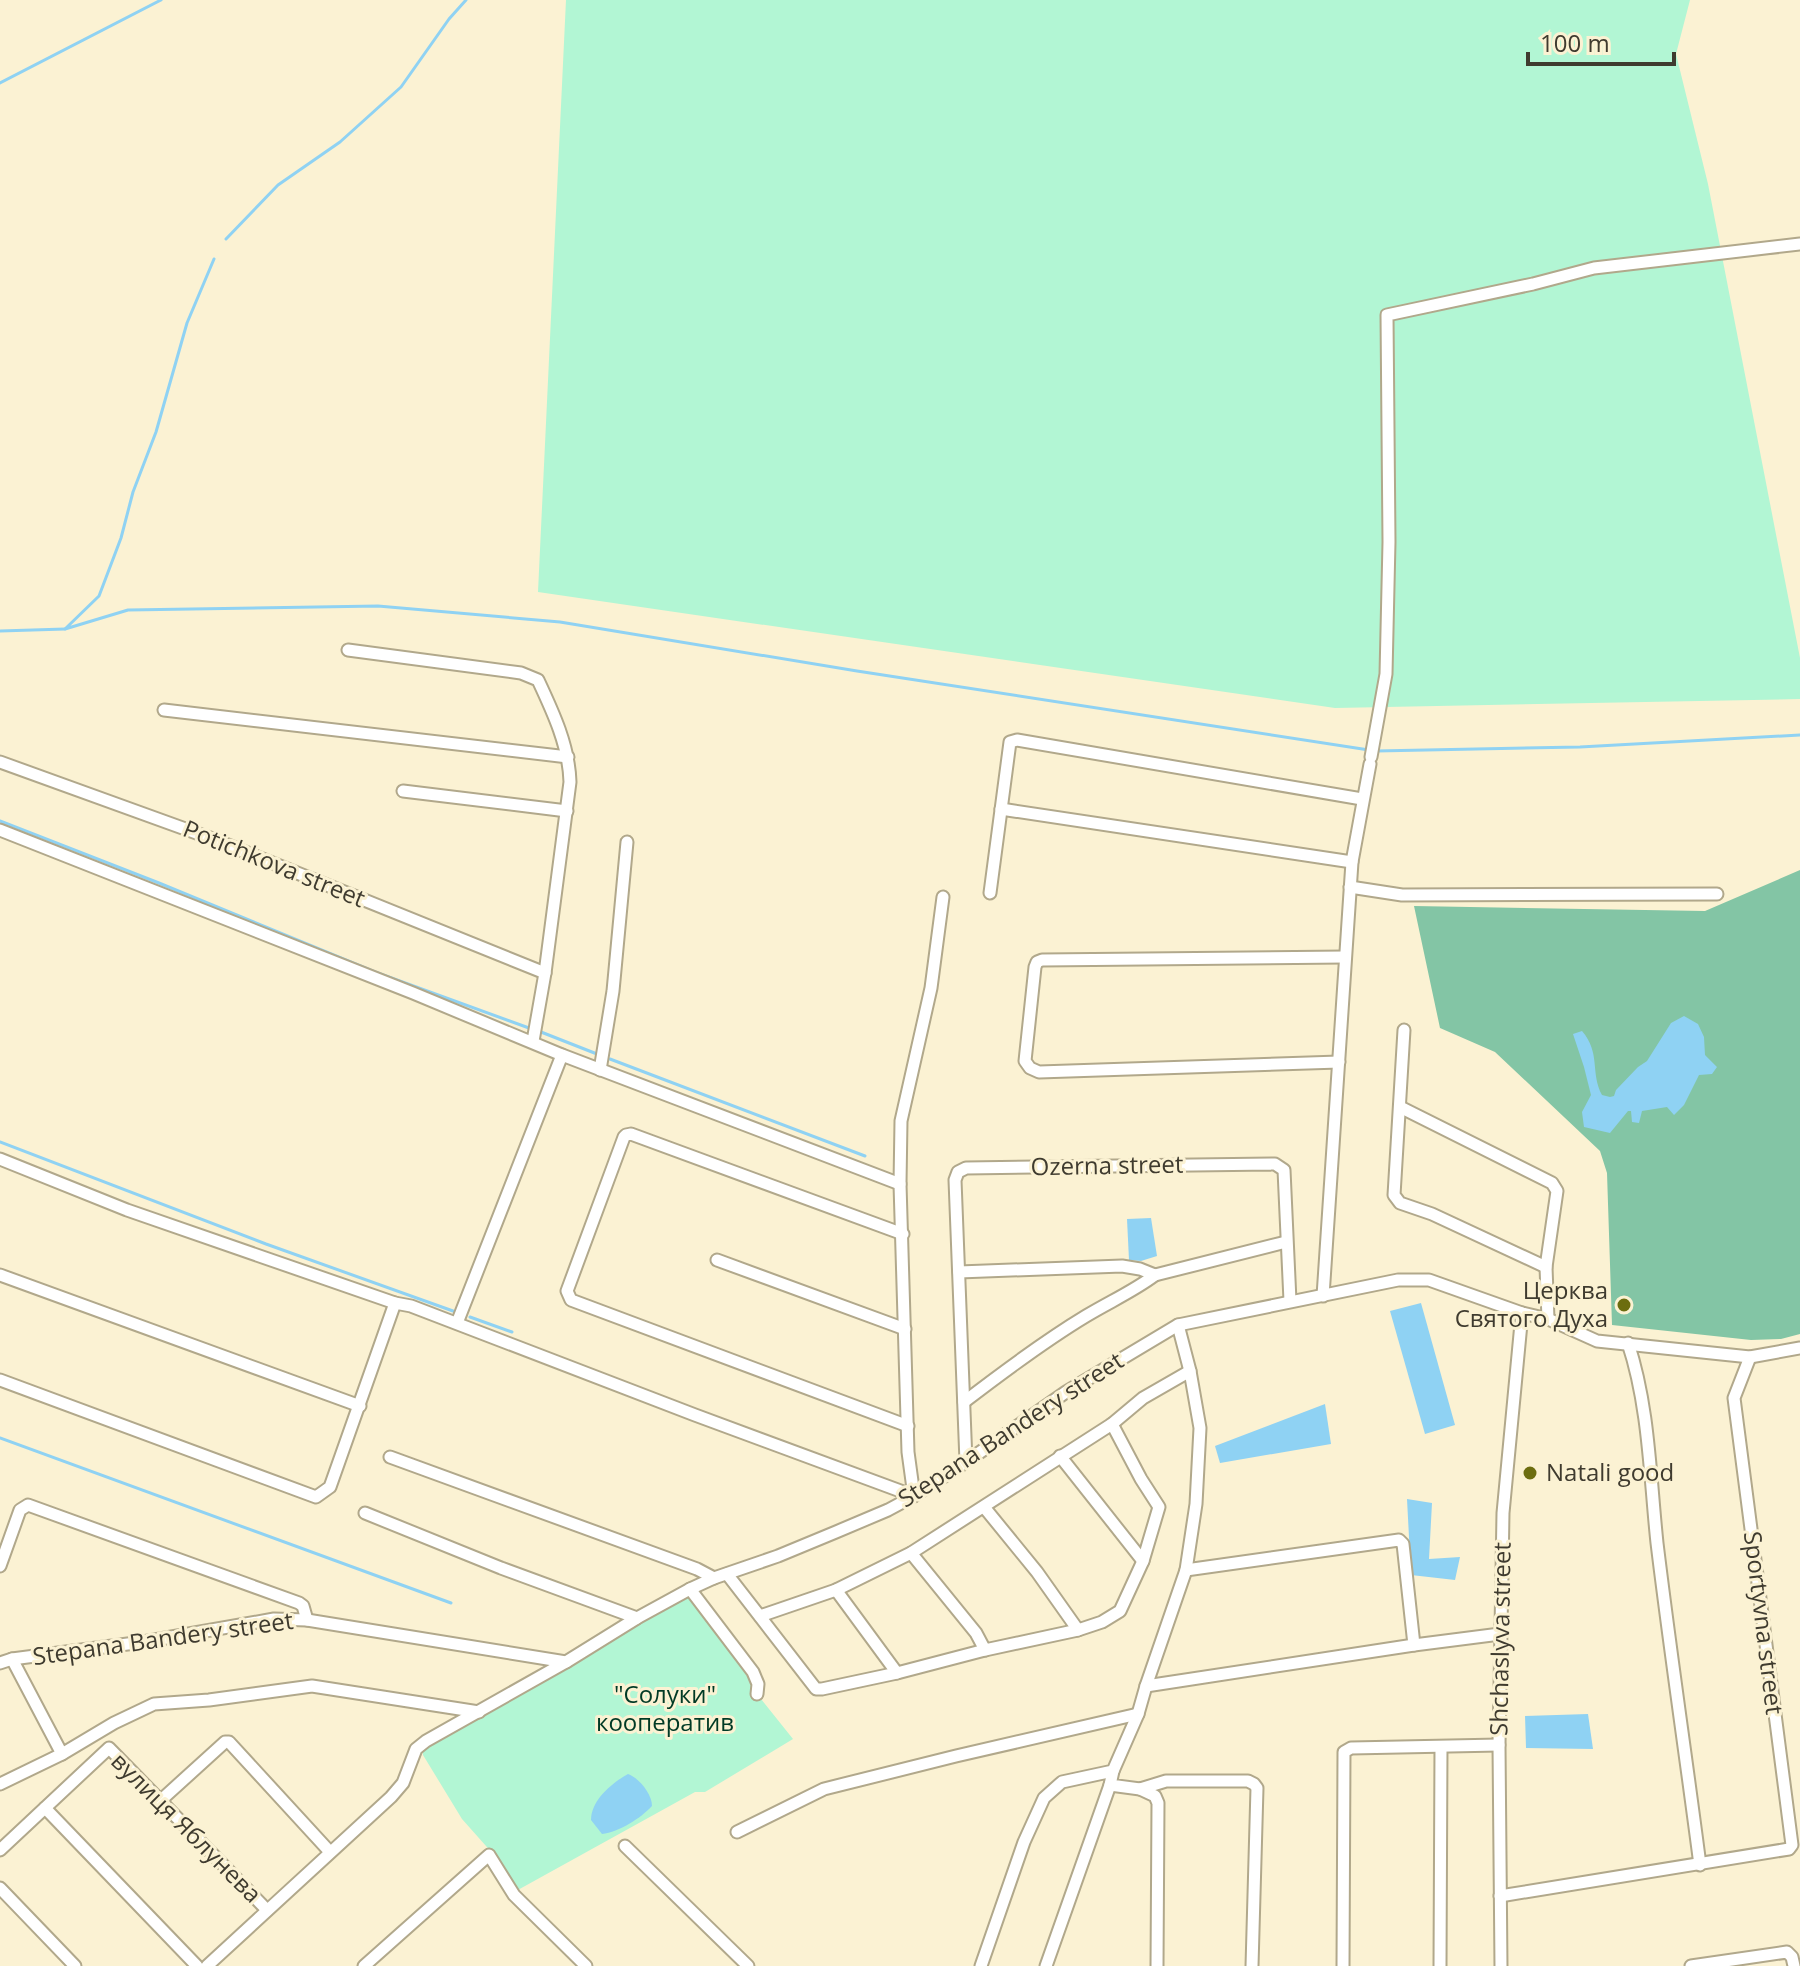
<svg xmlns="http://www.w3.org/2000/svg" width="1800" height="1966" font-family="'Open Sans',sans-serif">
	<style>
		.green { fill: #b2f6d4 }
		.forest { fill: #83c5a5 }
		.water { fill: #8fd2f3 }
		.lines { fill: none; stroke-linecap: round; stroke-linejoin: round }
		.stream { stroke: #8fd2f3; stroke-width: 3 }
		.minor-casing { stroke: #b1a88b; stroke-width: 15 }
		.minor { stroke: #fff; stroke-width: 11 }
		.poi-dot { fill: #6c6d0f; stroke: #fbf2d3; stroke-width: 3 }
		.labels { text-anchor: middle; stroke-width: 6; stroke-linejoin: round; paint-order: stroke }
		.street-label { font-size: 24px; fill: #3f3b2f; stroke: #fbf2d3 }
		.poi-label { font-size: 24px; fill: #3f3b2f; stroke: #fbf2d3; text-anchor: end }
		.park-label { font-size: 24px; fill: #003a25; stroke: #fbf2d3 }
	</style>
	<rect width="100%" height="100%" fill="#fbf2d3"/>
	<g class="green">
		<polygon points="566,0 1690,0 1676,54 1708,184 1800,658 1800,699 1335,708 538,592"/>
		<polygon points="690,1589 753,1678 757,1694 793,1739 705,1792 695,1792 516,1891 494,1855 462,1819 423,1755 423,1750"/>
	</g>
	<polygon class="forest" points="1800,870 1800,1334 1781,1339 1751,1340 1612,1325 1607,1173 1600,1151 1495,1052 1440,1028 1414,906 1705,911"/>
	<g class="water">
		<path d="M1684 1016 1698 1024 1704 1037 1705 1055 1717 1067 1712 1074 1699 1075 1684 1105 1674 1115 1667 1107 1642 1111 1639 1123 1632 1122 1631 1111H1628L1610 1133 1584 1127 1582 1112 1591 1095 1584 1067 1573 1034 1582 1031C1601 1053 1590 1073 1602 1095L1610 1097 1614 1096 1616 1090 1638 1067 1647 1061 1671 1023Z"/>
		<polygon points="1151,1218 1157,1256 1141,1261 1129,1260 1127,1219"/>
		<polygon points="1421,1303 1455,1425 1425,1434 1390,1311"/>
		<polygon points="1325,1404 1331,1444 1220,1463 1215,1446"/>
		<polygon points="1407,1499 1432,1503 1429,1559 1460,1557 1455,1580 1411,1575"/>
		<polygon points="1588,1714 1593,1749 1526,1748 1525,1716"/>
		<path d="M628 1774C639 1778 652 1794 652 1806 641 1818 619 1832 602 1834L591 1820C591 1800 612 1783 628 1774Z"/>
	</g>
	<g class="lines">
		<g class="stream">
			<polyline points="0,83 161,0"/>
			<polyline points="226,239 278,185 340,142 401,87 449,19 466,0"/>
			<polyline points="214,259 187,323 156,432 133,492 121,538 99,596 65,629 128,610 378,606 560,622 857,671 1369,750"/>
			<polyline points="0,631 65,629"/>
			<polyline points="1376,751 1580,747 1800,735"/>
			<polyline points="0,821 159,883 375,972 529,1028"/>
			<polyline points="541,1032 597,1054"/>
			<polyline points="610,1059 865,1156"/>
			<polyline points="0,1142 266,1244 453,1311"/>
			<polyline points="470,1317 512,1332"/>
			<polyline points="0,1438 451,1603"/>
		</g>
		<g class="minor-casing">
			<g id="minor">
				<path d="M348 650 521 673 538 680C553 712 569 746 570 782L545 973 533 1041"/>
				<polyline points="164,710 568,757"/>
				<polyline points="1371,757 1386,674 1389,542 1387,315 1533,284 1594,268 1800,244"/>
				<polyline points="0,762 213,839 545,973"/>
				<polyline points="403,791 567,811"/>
				<polyline points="1001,809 1352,862"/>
				<polyline points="0,830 413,993 562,1055 900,1184"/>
				<polyline points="1350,887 1402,895 1717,894"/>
				<polyline points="990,893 1010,742 1017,740 1362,799"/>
				<polyline points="1404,1030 1394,1195 1400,1203 1432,1214 1546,1267"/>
				<polyline points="1339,1062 1039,1072 1030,1068 1025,1061 1035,967 1037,962 1042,960 1345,957"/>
				<polyline points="600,1070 613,991 627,842"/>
				<polyline points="1400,1107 1552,1183 1557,1191 1546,1267 1548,1319"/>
				<polyline points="0,1159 127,1210 395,1303 411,1306 695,1415 914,1496 908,1452 900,1184 901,1121 931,988 943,897"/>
				<polyline points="903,1234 631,1134 626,1135 624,1137 567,1291 571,1300 908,1426"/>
				<polyline points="717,1260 905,1329"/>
				<polyline points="959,1272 1122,1266 1140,1269 1155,1275 1286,1242"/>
				<polyline points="0,1275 360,1406"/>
				<polyline points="1323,1296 1352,862 1370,764"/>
				<polyline points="457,1323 562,1055"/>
				<path d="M1628 1343C1649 1406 1650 1477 1657 1543 1670 1650 1686 1757 1700 1865"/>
				<polyline points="0,1380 316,1497 330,1487 395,1303"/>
				<path d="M964 1402C1003 1372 1043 1342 1086 1316 1109 1302 1134 1291 1155 1275"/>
				<polyline points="1060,1456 1143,1561"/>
				<polyline points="390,1457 697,1569 714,1578"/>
				<polyline points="966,1462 955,1180 958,1172 966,1168 1275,1164 1284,1170 1290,1301"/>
				<polyline points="984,1507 1037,1572 1078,1630"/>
				<polyline points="365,1513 501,1568 637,1618"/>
				<polyline points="911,1553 976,1633 985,1650"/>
				<polyline points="0,1566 20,1510 28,1505 299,1603 303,1606 307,1620"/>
				<polyline points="1186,1570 1399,1540 1403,1544 1414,1645"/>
				<polyline points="727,1574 816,1689 822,1689 897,1673 985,1650 1078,1630 1102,1622 1120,1611 1143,1561 1159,1507 1141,1479 1112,1424"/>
				<polyline points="690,1589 753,1672 758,1684 757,1694"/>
				<polyline points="836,1590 897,1673"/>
				<polyline points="760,1616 836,1590 911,1553 1112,1424 1143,1398 1190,1371"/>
				<polyline points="12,1659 62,1754"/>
				<polyline points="0,1663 12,1659 143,1642 274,1619 307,1620 566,1662 637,1618 690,1589 714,1578 778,1556 836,1532 888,1510 914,1496 966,1462 1066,1392 1178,1325 1398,1280 1429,1280 1522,1313 1548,1319 1597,1341 1750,1357 1800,1348"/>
				<polyline points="1146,1686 1414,1645 1500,1634"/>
				<polyline points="1113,1771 1110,1785 1140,1789 1166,1781 1248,1781 1254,1784 1257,1788 1252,1966"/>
				<polyline points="0,1784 62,1754 114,1723 154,1704 209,1700 312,1686 479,1712"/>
				<polyline points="1140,1789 1155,1796 1158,1803 1157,1966"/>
				<polyline points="160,1801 225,1742 229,1742 330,1852"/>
				<polyline points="45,1808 197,1966"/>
				<polyline points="737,1832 824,1789 956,1756 1138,1714"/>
				<polyline points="625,1846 748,1966"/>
				<polyline points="0,1850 109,1748 267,1910"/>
				<polyline points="0,1888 75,1966"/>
				<polyline points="1500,1896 1789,1849 1792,1845 1734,1398 1750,1357"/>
				<polyline points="207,1966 391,1797 403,1783 416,1749 426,1741 566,1662"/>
				<polyline points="364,1966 489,1855 514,1895 586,1966"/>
				<polyline points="981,1966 1024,1842 1044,1798 1062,1782 1113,1771 1138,1714 1146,1686 1186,1570 1196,1504 1200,1428 1190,1371 1178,1325"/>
				<polyline points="1046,1966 1110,1785"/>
				<polyline points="1343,1966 1344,1752 1351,1748 1499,1745"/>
				<polyline points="1440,1966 1441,1747"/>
				<polyline points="1501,1966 1499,1745 1503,1513 1522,1313"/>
				<polyline points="1691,1966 1787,1952 1792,1957 1794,1966"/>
			</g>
		</g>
		<use href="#minor" class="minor"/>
	</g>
	<g class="poi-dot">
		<circle cx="1624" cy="1305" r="8"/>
		<circle cx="1530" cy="1473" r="8"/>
	</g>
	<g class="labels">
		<g class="street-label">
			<text transform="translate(274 864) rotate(22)" y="8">Potichkova street</text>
			<text transform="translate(1107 1166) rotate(-1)" y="8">Ozerna street</text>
			<text transform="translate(1011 1430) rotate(-33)" y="8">Stepana Bandery street</text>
			<text transform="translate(1763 1623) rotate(83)" y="8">Sportyvna street</text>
			<text transform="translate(163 1639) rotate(-8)" y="8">Stepana Bandery street</text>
			<text transform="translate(1501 1639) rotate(-89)" y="8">Shchaslyva street</text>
			<text transform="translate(186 1828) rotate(45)" y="8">вулиця Яблунева</text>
		</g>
		<g class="poi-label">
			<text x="1608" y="1299">Церква<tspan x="1608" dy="28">Святого Духа</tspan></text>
			<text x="1546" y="1481" text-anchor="start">Natali good</text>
		</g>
		<g class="park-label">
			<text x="665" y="1703">"Солуки"<tspan x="665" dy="28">кооператив</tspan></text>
		</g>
	</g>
	<path d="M1528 52v12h146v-12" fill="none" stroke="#3f3b2f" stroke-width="4"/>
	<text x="1540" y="52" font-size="24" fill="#3f3b2f" stroke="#fbf2d3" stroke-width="6" paint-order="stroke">100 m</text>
</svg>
